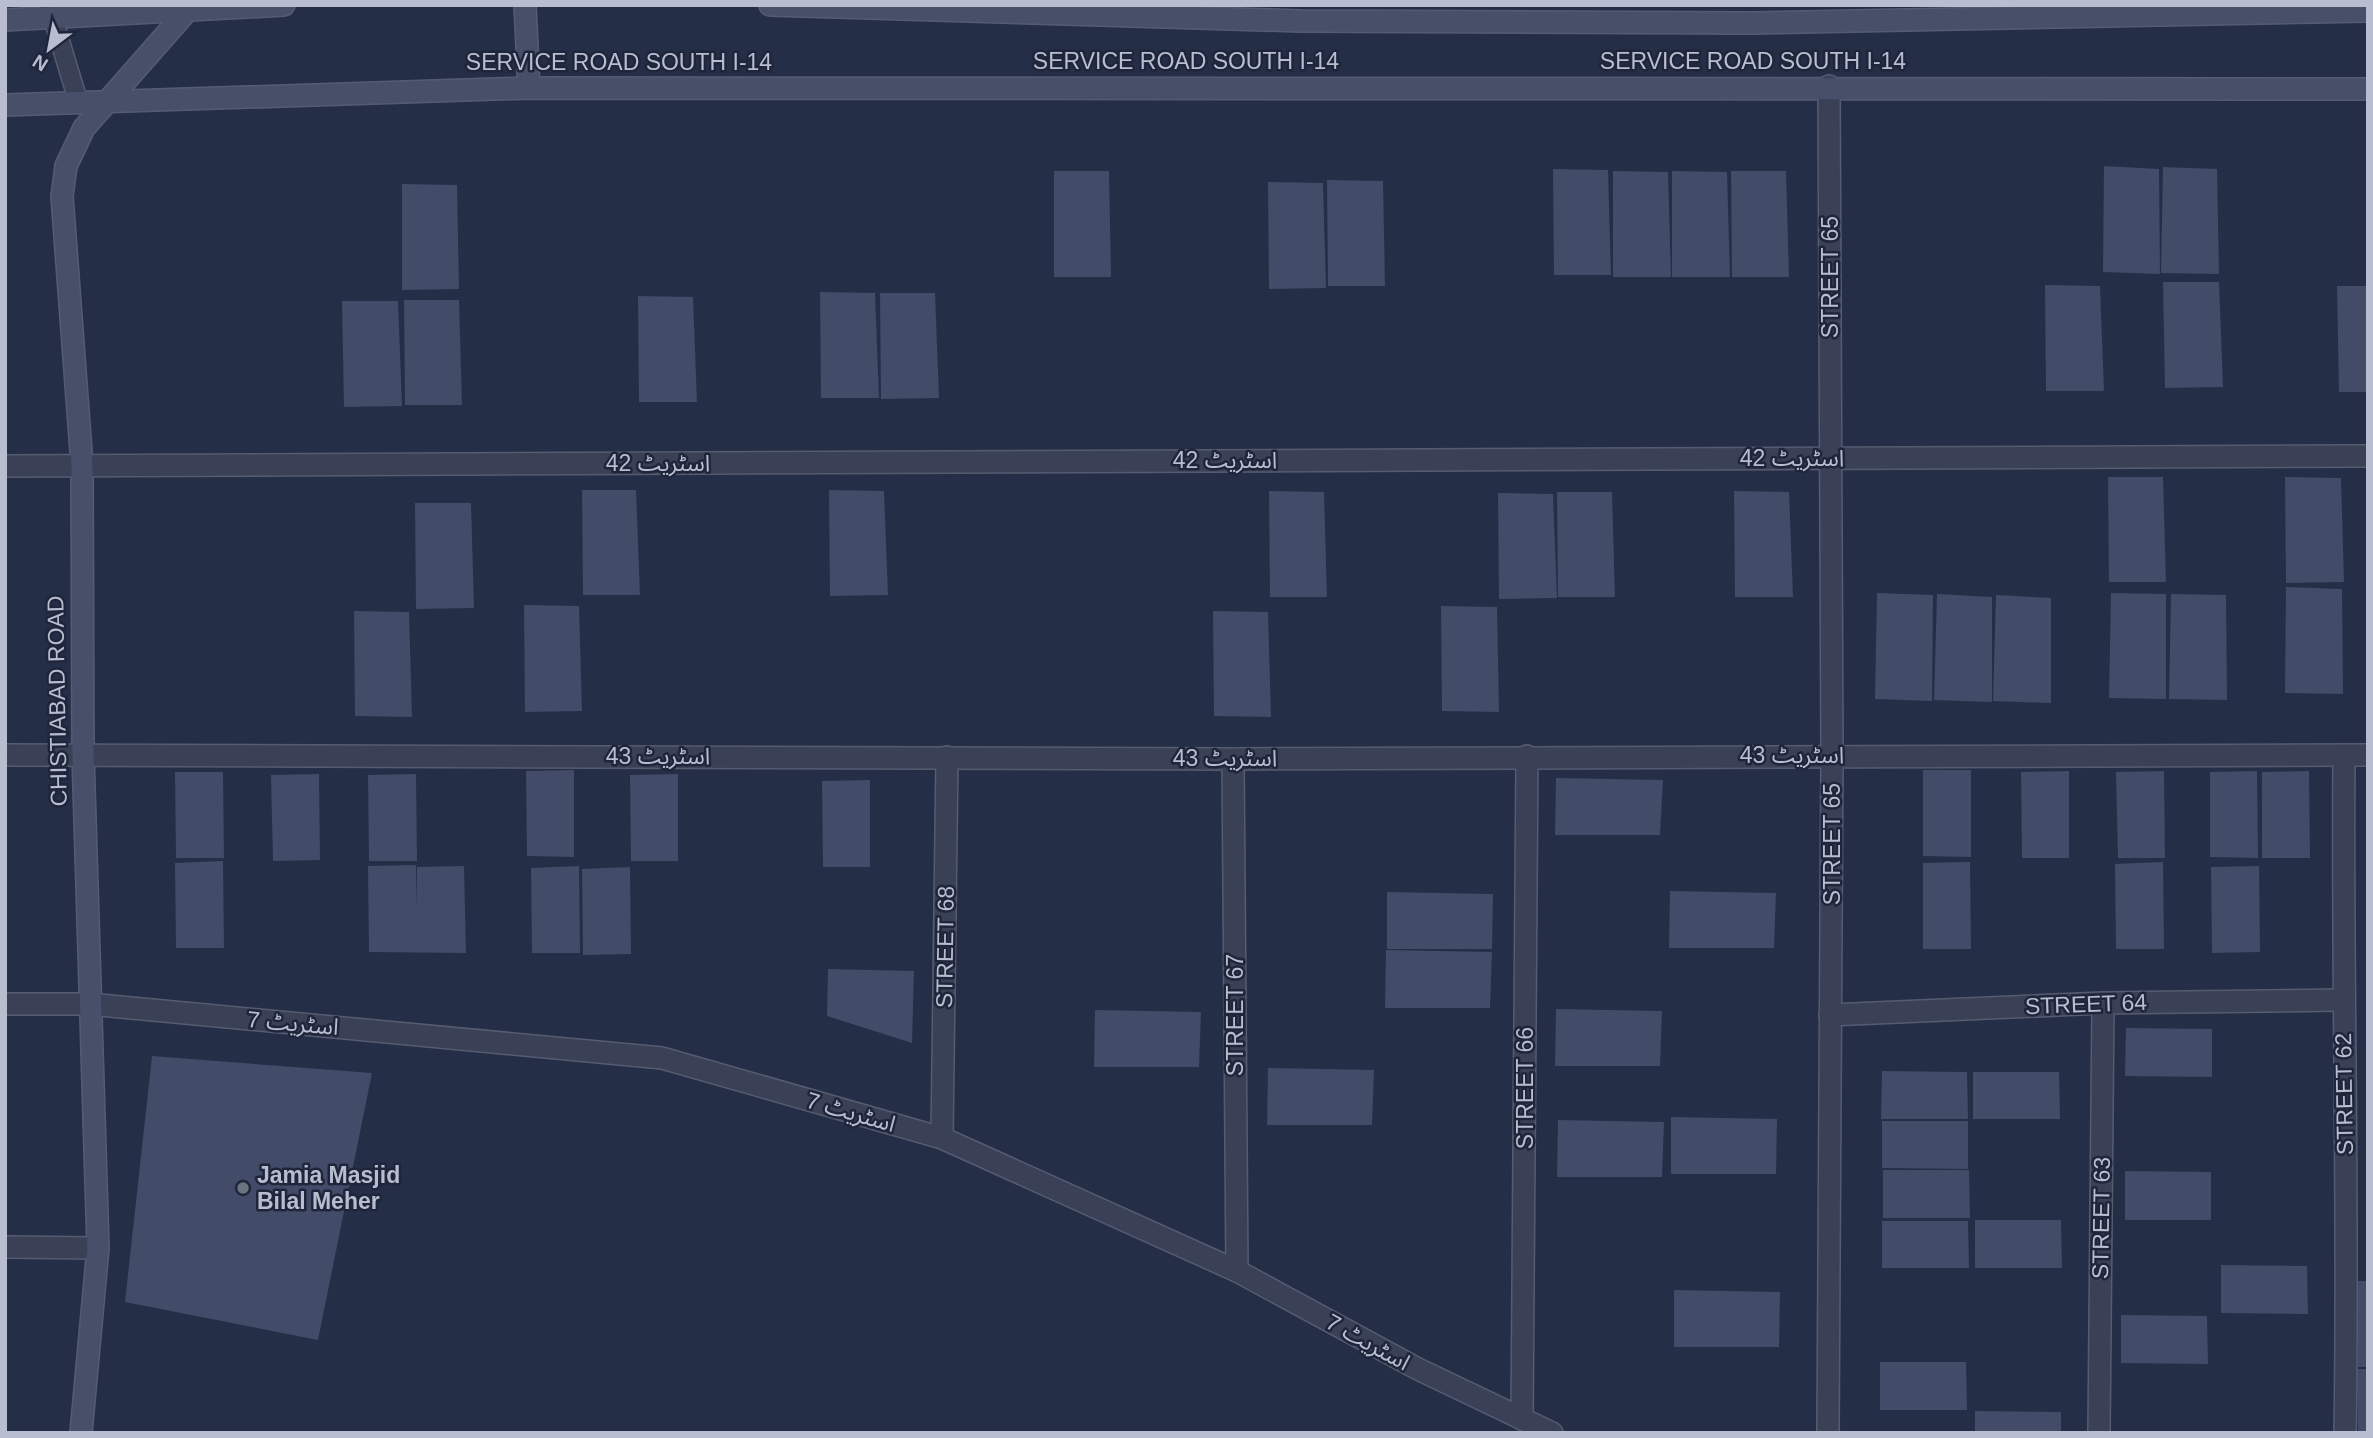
<svg xmlns="http://www.w3.org/2000/svg" width="2373" height="1438" font-family="Helvetica,'Noto Sans Arabic',sans-serif">
	<style>
		.building { fill: #424b67 }
		.lines { fill: none; stroke-linecap: round; stroke-linejoin: round }
		.service-casing { stroke: #565c70; stroke-width: 21 }
		.minor-casing { stroke: #565c70; stroke-width: 24 }
		.tertiary-casing { stroke: #565c70; stroke-width: 24 }
		.secondary-casing { stroke: #565c70; stroke-width: 24 }
		.service { stroke: #3a4156; stroke-width: 18 }
		.minor { stroke: #3a4156; stroke-width: 21 }
		.tertiary { stroke: #3a4156; stroke-width: 21 }
		.secondary { stroke: #484f69; stroke-width: 21 }
		.worship-dot { fill: #6b7280; stroke: #1f263b; stroke-width: 2.5 }
		.labels { text-anchor: middle; stroke-width: 5; stroke-linejoin: round; paint-order: stroke }
		.street-label { font-size: 23px; fill: #b8bdcf; stroke: #1f263b }
		.poi-label { font-size: 23px; font-weight: bold; fill: #b8bdcf; stroke: #1f263b; text-anchor: start }
	</style>
	<rect width="100%" height="100%" fill="#252e47"/>
	<g class="building">
		<polygon points="2104,166 2159,169 2160,274 2103,272"/>
		<polygon points="2163,167 2217,169 2219,274 2161,273"/>
		<polygon points="1553,169 1608,170 1611,275 1554,275"/>
		<polygon points="1054,171 1109,171 1111,277 1054,277"/>
		<polygon points="1613,171 1668,172 1671,277 1613,277"/>
		<polygon points="1672,171 1727,172 1730,277 1672,277"/>
		<polygon points="1731,171 1786,171 1789,277 1732,277"/>
		<polygon points="1327,180 1383,181 1385,286 1328,286"/>
		<polygon points="1268,182 1323,183 1326,288 1269,289"/>
		<polygon points="402,184 457,185 459,289 402,290"/>
		<polygon points="2163,282 2219,282 2223,387 2165,388"/>
		<polygon points="2045,285 2100,286 2104,391 2046,391"/>
		<polygon points="2337,286 2368,286 2368,392 2339,392"/>
		<polygon points="820,292 875,293 879,398 821,398"/>
		<polygon points="880,293 935,293 939,398 881,399"/>
		<polygon points="638,296 693,297 697,402 639,402"/>
		<polygon points="404,300 459,300 462,405 405,405"/>
		<polygon points="342,301 398,301 402,406 344,407"/>
		<polygon points="2108,477 2163,477 2166,582 2109,582"/>
		<polygon points="2285,477 2341,478 2344,582 2286,583"/>
		<polygon points="582,490 636,490 640,595 583,595"/>
		<polygon points="829,490 884,491 888,595 830,596"/>
		<polygon points="1269,491 1324,492 1327,597 1270,597"/>
		<polygon points="1734,491 1789,492 1793,597 1735,597"/>
		<polygon points="1557,492 1612,492 1615,597 1558,597"/>
		<polygon points="1498,493 1553,494 1557,598 1499,599"/>
		<polygon points="415,503 471,503 474,608 416,609"/>
		<polygon points="2286,587 2342,589 2343,694 2285,693"/>
		<polygon points="1877,593 1933,595 1932,701 1875,699"/>
		<polygon points="2111,593 2166,594 2166,699 2109,698"/>
		<polygon points="1937,594 1992,597 1992,702 1934,700"/>
		<polygon points="2171,594 2226,595 2227,700 2169,699"/>
		<polygon points="1996,595 2051,598 2051,703 1993,701"/>
		<polygon points="524,605 579,606 582,711 525,712"/>
		<polygon points="1441,606 1497,607 1499,712 1442,711"/>
		<polygon points="354,611 409,612 412,717 355,716"/>
		<polygon points="1213,611 1268,612 1271,717 1214,716"/>
		<polygon points="574,770 574,857 527,856 526,771"/>
		<polygon points="1923,770 1971,770 1971,857 1923,856"/>
		<polygon points="2069,771 2069,858 2022,858 2021,772"/>
		<polygon points="2164,771 2165,858 2118,858 2116,772"/>
		<polygon points="2257,771 2258,858 2210,857 2210,772"/>
		<polygon points="2309,771 2310,858 2262,858 2262,772"/>
		<polygon points="175,772 223,772 224,858 176,858"/>
		<polygon points="319,774 320,860 273,861 271,775"/>
		<polygon points="416,774 417,861 369,861 368,775"/>
		<polygon points="678,774 678,861 631,861 630,775"/>
		<polygon points="1556,778 1663,780 1660,835 1555,835"/>
		<polygon points="870,780 870,867 823,867 822,781"/>
		<polygon points="223,861 224,948 176,948 175,863"/>
		<polygon points="1970,862 1971,949 1923,949 1923,863"/>
		<polygon points="2163,862 2164,949 2116,949 2115,864"/>
		<polygon points="416,865 416,910 417,867 464,866 466,953 369,952 368,866"/>
		<polygon points="579,866 580,953 532,953 531,868"/>
		<polygon points="2259,866 2260,952 2212,953 2211,867"/>
		<polygon points="630,867 631,954 583,955 582,869"/>
		<polygon points="1670,891 1776,893 1774,948 1669,948"/>
		<polygon points="1387,892 1493,894 1492,949 1387,949"/>
		<polygon points="1386,950 1492,952 1490,1008 1385,1008"/>
		<polygon points="828,969 914,971 912,1043 827,1016"/>
		<polygon points="1556,1009 1662,1011 1660,1066 1555,1066"/>
		<polygon points="1095,1010 1201,1012 1199,1067 1094,1067"/>
		<polygon points="2126,1028 2212,1029 2212,1077 2125,1076"/>
		<polygon points="152,1056 372,1073 318,1340 125,1302"/>
		<polygon points="1268,1068 1374,1070 1372,1125 1267,1125"/>
		<polygon points="1882,1071 1967,1072 1968,1119 1881,1119"/>
		<polygon points="1973,1072 2059,1072 2060,1119 1973,1119"/>
		<polygon points="1671,1117 1777,1119 1776,1174 1671,1174"/>
		<polygon points="1558,1120 1664,1122 1662,1177 1557,1177"/>
		<polygon points="1882,1121 1968,1121 1968,1169 1882,1168"/>
		<polygon points="1883,1170 1969,1170 1970,1218 1883,1218"/>
		<polygon points="2125,1171 2211,1172 2211,1220 2125,1220"/>
		<polygon points="1975,1220 2061,1220 2062,1268 1975,1268"/>
		<polygon points="1882,1221 1968,1221 1969,1268 1882,1268"/>
		<polygon points="2221,1265 2307,1266 2308,1314 2221,1313"/>
		<polygon points="2356,1281 2368,1281 2368,1367 2358,1367"/>
		<polygon points="1674,1290 1780,1292 1779,1347 1674,1347"/>
		<polygon points="2121,1315 2207,1316 2208,1364 2121,1363"/>
		<polygon points="1880,1362 1966,1362 1967,1410 1880,1410"/>
		<polygon points="2357,1369 2368,1369 2368,1433 2358,1433"/>
		<polygon points="1975,1411 2061,1412 2061,1433 1975,1433"/>
	</g>
	<g class="lines">
		<g class="service-casing">
			<polyline id="service" points="49,5 79,104"/>
		</g>
		<g class="minor-casing">
			<g id="minor">
				<polyline points="5,466 2368,456"/>
				<polyline points="5,755 1233,759 2368,755"/>
				<path d="M2344 755C2342 981 2349 1207 2345 1433"/>
				<polyline points="1233,759 1237,1271"/>
				<polyline points="5,1004 89,1004"/>
				<polyline points="1830,1015 2103,1003 2342,1000"/>
				<polyline points="942,1138 947,757"/>
				<polyline points="5,1247 98,1248"/>
				<polyline points="1522,1419 1527,756"/>
				<polyline points="1828,1433 1832,755 1829,86"/>
				<polyline points="2099,1433 2103,1003"/>
			</g>
		</g>
		<g class="tertiary-casing">
			<polyline id="tertiary" points="89,1004 662,1058 942,1138 1237,1271 1418,1369 1552,1433"/>
		</g>
		<g class="secondary-casing">
			<g id="secondary">
				<polyline points="525,5 529,88"/>
				<polyline points="770,5 1301,21 1751,23 2368,11"/>
				<polyline points="5,20 284,5"/>
				<polyline points="5,105 529,88 2368,89"/>
				<polyline points="81,1433 98,1248 83,754 82,465 62,196 66,166 84,128 186,12"/>
			</g>
		</g>
		<use href="#service" class="service"/>
		<use href="#minor" class="minor"/>
		<use href="#tertiary" class="tertiary"/>
		<use href="#secondary" class="secondary"/>
	</g>
	<circle class="worship-dot" cx="243" cy="1188" r="7"/>
	<g class="labels">
		<g class="street-label">
			<text x="1186" y="69">SERVICE ROAD SOUTH I-14</text>
			<text x="1753" y="69">SERVICE ROAD SOUTH I-14</text>
			<text x="619" y="70">SERVICE ROAD SOUTH I-14</text>
			<text transform="translate(1830 277) rotate(-90)" y="8">STREET 65</text>
			<text x="1792" y="466">اسٹریٹ 42</text>
			<text x="1225" y="468">اسٹریٹ 42</text>
			<text x="658" y="471">اسٹریٹ 42</text>
			<text transform="translate(57 701) rotate(-91)" y="8">CHISTIABAD ROAD</text>
			<text x="1792" y="763">اسٹریٹ 43</text>
			<text x="658" y="764">اسٹریٹ 43</text>
			<text x="1225" y="766">اسٹریٹ 43</text>
			<text transform="translate(1832 844) rotate(-90)" y="8">STREET 65</text>
			<text transform="translate(945 947) rotate(-89)" y="8">STREET 68</text>
			<text transform="translate(2086 1004) rotate(-2)" y="8">STREET 64</text>
			<text transform="translate(1235 1015) rotate(-90)" y="8">STREET 67</text>
			<text transform="translate(293 1023) rotate(5)" y="8">اسٹریٹ 7</text>
			<text transform="translate(1525 1088) rotate(-90)" y="8">STREET 66</text>
			<text transform="translate(2344 1094) rotate(-91)" y="8">STREET 62</text>
			<text transform="translate(851 1112) rotate(16)" y="8">اسٹریٹ 7</text>
			<text transform="translate(2101 1218) rotate(-89)" y="8">STREET 63</text>
			<text transform="translate(1368 1342) rotate(29)" y="8">اسٹریٹ 7</text>
		</g>
		<g class="poi-label">
			<text x="257" y="1183">Jamia Masjid<tspan x="257" dy="26">Bilal Meher</tspan></text>
		</g>
	</g>
	<rect width="2373" height="1438" fill="none" stroke="#b8bdcf" stroke-width="14"/>
	<g transform="translate(49 49) rotate(212)" stroke="#1f263b" stroke-width="5" paint-order="stroke">
	<path d="M0-5L12 26L0 18L-12 26Z" fill="#b8bdcf"/>
	<text y="-10" font-size="19" font-weight="bold" text-anchor="middle" fill="#b8bdcf">N</text>
	</g>
</svg>
